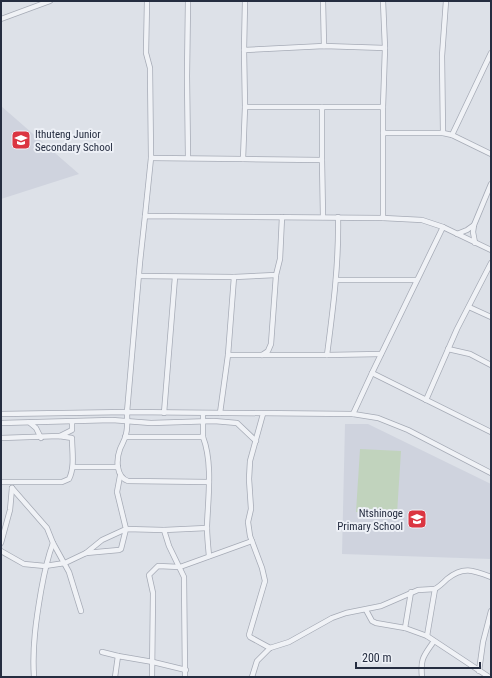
<svg xmlns="http://www.w3.org/2000/svg" width="492" height="678" font-family="'Roboto Condensed',sans-serif">
	<style>
		.built { fill: #cfd3de }
		.green { fill: #c1d3bd }
		.lines { fill: none; stroke-linecap: round; stroke-linejoin: round }
		.minor-casing { stroke: #a6abb6; stroke-width: 6 }
		.minor { stroke: #f0f2f6; stroke-width: 4.5 }
		.labels { text-anchor: middle; stroke-width: 4; stroke-linejoin: round; paint-order: stroke }
		.poi-label { font-size: 11px; fill: #252d40; stroke: #edf0f6; text-anchor: start }
	</style>
	<rect width="100%" height="100%" fill="#dde1e8"/>
	<g class="built">
		<polygon points="1,106 79,174 1,199"/>
		<polygon points="345,424 368,424 491,484 491,559 342,554"/>
	</g>
	<polygon class="green" points="360,449 401,451 397,514 356,512"/>
	<g class="lines">
		<g class="minor-casing">
			<g id="minor">
				<polyline points="323,1 324,46"/>
				<polyline points="1,19 50,1"/>
				<polyline points="244,50 245,1"/>
				<polyline points="245,107 244,50 324,46 385,48"/>
				<polyline points="383,133 383,107 385,48 383,1"/>
				<polyline points="443,133 442,56 446,1"/>
				<polyline points="452,135 491,53"/>
				<polyline points="151,158 243,159 245,107 383,107"/>
				<polyline points="188,158 187,76 188,1"/>
				<polyline points="243,159 322,160 322,107"/>
				<polyline points="322,160 323,217"/>
				<polyline points="145,216 151,158 150,68 146,53 147,1"/>
				<polyline points="383,218 383,133 443,133 452,135 491,154"/>
				<polyline points="474,225 473,232 475,243"/>
				<polyline points="457,234 467,230 474,225 491,184"/>
				<polyline points="139,276 234,277 276,275 280,259 282,217"/>
				<polyline points="336,280 416,280"/>
				<polyline points="469,307 491,317"/>
				<polyline points="448,349 470,354 491,365"/>
				<polyline points="228,355 234,277"/>
				<polyline points="262,355 268,351 271,344 276,275"/>
				<path d="M327 355C333 309 339 264 338 217"/>
				<polyline points="372,373 491,432"/>
				<polyline points="426,400 457,329 491,263"/>
				<polyline points="164,413 175,277"/>
				<polyline points="220,413 228,355 327,355 381,354"/>
				<polyline points="1,414 127,412 353,414 378,418 408,430 491,473"/>
				<polyline points="263,414 250,461 249,479 251,509 248,522 250,536 262,568 265,581 249,635 250,637 270,648"/>
				<polyline points="353,414 372,373 443,227 491,250"/>
				<polyline points="1,423 112,420 151,423 214,421 237,423 256,441"/>
				<polyline points="30,423 36,428 41,438"/>
				<polyline points="60,436 72,430 72,422"/>
				<polyline points="125,437 203,437 203,414"/>
				<path d="M203 437C213 463 208 498 207 526 207 536 208 546 209 556"/>
				<path d="M1 438 59 436 72 438C72 451 75 467 69 479L62 482H1"/>
				<polyline points="73,467 118,467"/>
				<path d="M209 482 128 481C116 477 116 460 120 449 122 444 125 440 126 434 128 427 127 420 127 412L140 262 145 216 383 218 422 220 443 227"/>
				<polyline points="12,488 47,528 53,543 69,572 81,611"/>
				<polyline points="164,530 207,528"/>
				<polyline points="1,543 10,510 12,488"/>
				<polyline points="1,551 24,564 45,566 65,563 86,553 119,550 121,549 126,529 164,530 169,546 184,577 185,677"/>
				<polyline points="86,553 102,540 126,529 117,492 120,476"/>
				<polyline points="366,610 372,621 376,623 405,628 427,636 489,677"/>
				<polyline points="405,628 411,592"/>
				<path d="M427 636 435 589C440 586 443 583 447 579 463 566 473 570 491 577"/>
				<polyline points="102,652 118,656"/>
				<polyline points="479,671 483,642 491,611"/>
				<path d="M34 677C32 648 36 620 41 591 44 574 47 559 53 543"/>
				<polyline points="115,677 118,656 153,662 186,670"/>
				<polyline points="152,677 153,593 149,575 158,566 180,567 252,541"/>
				<polyline points="252,677 257,661 270,648 289,642 332,618 346,613 381,606 418,590 435,589"/>
				<path d="M422 677C420 658 424 656 434 641"/>
			</g>
		</g>
		<use href="#minor" class="minor"/>
	</g>
	<defs>
		<g id="school-square" transform="scale(1)"><rect x="-9" y="-9" width="18" height="18" rx="4" fill="#db3541" stroke="#edf0f6"/><path d="M0-5L7-2L0 1L-7-2ZM-4 1L0 2.5L4 1V4Q0 6-4 4Z" fill="#fff"/></g>
	</defs>
	<g fill-rule="evenodd">
		<use href="#school-square" x="21" y="140"/>
		<use href="#school-square" x="417" y="519"/>
	</g>
	<g class="labels">
		<g class="poi-label">
			<text x="35" y="138">Ithuteng Junior<tspan x="35" dy="13">Secondary School</tspan></text>
			<text x="403" y="517" text-anchor="end">Ntshinoge<tspan x="403" dy="13">Primary School</tspan></text>
		</g>
	</g>
	<rect width="492" height="678" fill="none" stroke="#252d40" stroke-width="4"/>
	<path d="M356 662v6h124v-6" fill="none" stroke="#252d40" stroke-width="2"/>
	<text x="362" y="662" font-size="12" fill="#252d40" stroke="#edf0f6" stroke-width="3" paint-order="stroke">200 m</text>
</svg>
